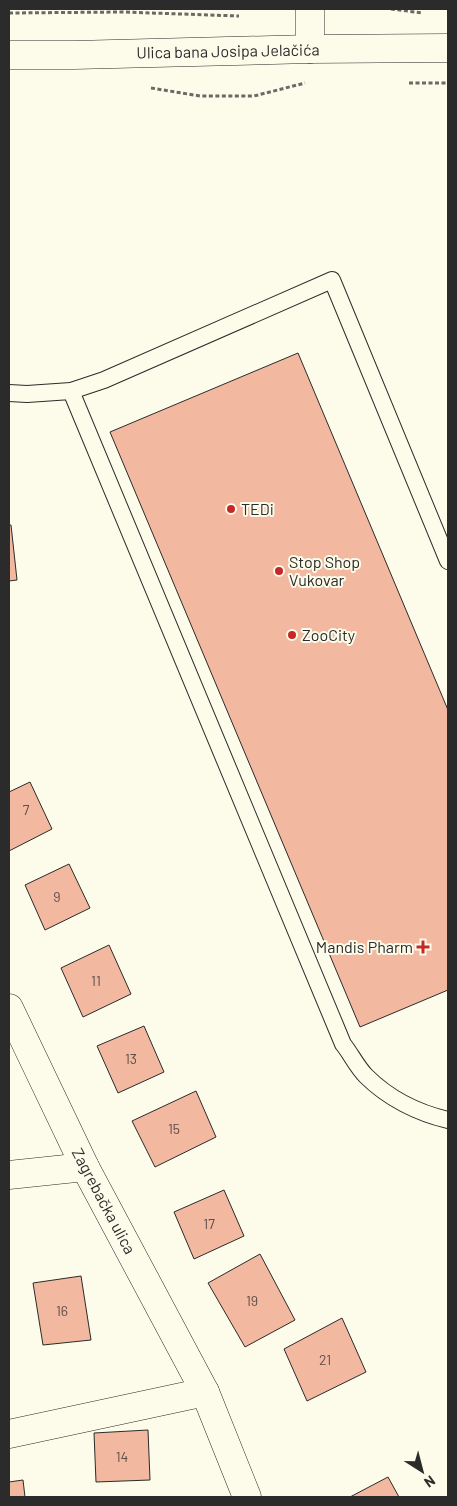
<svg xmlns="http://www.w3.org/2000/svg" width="457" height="1506" font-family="Barlow,sans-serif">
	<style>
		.building { fill: #f2b8a0; stroke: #2b2b2b }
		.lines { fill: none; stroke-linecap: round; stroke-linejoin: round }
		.lane-casing { stroke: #2b2b2b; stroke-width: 18 }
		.street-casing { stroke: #2b2b2b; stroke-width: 29 }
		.primary-casing { stroke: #2b2b2b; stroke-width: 29 }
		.path { stroke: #6a6964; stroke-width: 3; stroke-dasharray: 4 2.5; stroke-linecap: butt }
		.lane { stroke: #fdfbea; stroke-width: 16 }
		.street { stroke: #fdfbea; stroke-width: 28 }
		.primary { stroke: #fdfbea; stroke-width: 28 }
		.poi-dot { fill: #c62828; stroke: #fdfbea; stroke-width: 2 }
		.labels { text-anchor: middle; stroke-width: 4; stroke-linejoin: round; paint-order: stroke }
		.number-label { font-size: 14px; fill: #5d4e48 }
		.street-label { font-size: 16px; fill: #2b2b2b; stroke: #fdfbea }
		.poi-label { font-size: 16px; fill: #2b2b2b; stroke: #fdfbea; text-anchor: start }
	</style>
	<rect width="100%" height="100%" fill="#fdfbea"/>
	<g class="building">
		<polygon points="298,353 448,710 448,990 360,1027 110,432"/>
		<polygon points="9,525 11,525 17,580 9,581"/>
		<polygon points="30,782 52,829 9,851 9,792"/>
		<polygon points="69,864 90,908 45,930 25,885"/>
		<polygon points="109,945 131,994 83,1017 61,968"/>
		<polygon points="144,1026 164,1072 118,1093 97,1046"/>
		<polygon points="196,1091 216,1137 155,1167 132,1121"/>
		<polygon points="224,1190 244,1236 194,1259 174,1212"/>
		<polygon points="260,1254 295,1320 245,1347 208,1283"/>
		<polygon points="81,1276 91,1340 43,1345 33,1283"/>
		<polygon points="342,1318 366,1372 307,1401 284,1349"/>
		<polygon points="148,1430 150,1480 96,1482 94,1433"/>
		<polygon points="388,1477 399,1497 350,1497"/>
		<polygon points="23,1480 25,1497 9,1497 9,1482"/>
	</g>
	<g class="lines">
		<g class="lane-casing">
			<g id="lane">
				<path d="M71 391 343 1044C351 1054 357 1067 366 1076 388 1098 418 1113 448 1120"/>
				<polyline points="9,393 27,394 71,391 104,380 332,280 448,561"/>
			</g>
		</g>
		<g class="street-casing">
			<g id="street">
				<polyline points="310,9 310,49"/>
				<polyline points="9,1008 85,1167 205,1392 247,1497"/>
				<polyline points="9,1175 85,1167"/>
				<polyline points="9,1434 205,1392"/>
			</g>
		</g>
		<g class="primary-casing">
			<polyline id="primary" points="9,55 74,55 310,49 448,48"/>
		</g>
		<g class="path">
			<polyline points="391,9 423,13"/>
			<polyline points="9,13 123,12 239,16"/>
			<polyline points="409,83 448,83"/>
			<polyline points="151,88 200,96 254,96 305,83"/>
		</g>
		<use href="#lane" class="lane"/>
		<use href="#street" class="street"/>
		<use href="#primary" class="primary"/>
	</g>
	<g class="poi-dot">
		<circle cx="231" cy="509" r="5"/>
		<circle cx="279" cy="571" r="5"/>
		<circle cx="292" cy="635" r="5"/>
		<path d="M420.5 939.5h5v5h5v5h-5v5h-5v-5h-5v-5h5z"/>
	</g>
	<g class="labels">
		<g class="number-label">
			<text x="26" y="815">7</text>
			<text x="57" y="902">9</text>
			<text x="96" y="986">11</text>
			<text x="131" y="1064">13</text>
			<text x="174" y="1134">15</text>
			<text x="209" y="1229">17</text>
			<text x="252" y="1306">19</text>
			<text x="62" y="1316">16</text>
			<text x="325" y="1365">21</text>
			<text x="122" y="1462">14</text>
		</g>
		<g class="street-label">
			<text transform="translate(228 51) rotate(-1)" y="6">Ulica bana Josipa Jelačića</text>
			<text transform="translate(104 1201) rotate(62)" y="6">Zagrebačka ulica</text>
		</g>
		<g class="poi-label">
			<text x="241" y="515">TEDi</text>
			<text x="289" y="568">Stop Shop<tspan x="289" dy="18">Vukovar</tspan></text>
			<text x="302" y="641">ZooCity</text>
			<text x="413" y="953" text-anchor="end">Mandis Pharm</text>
		</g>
	</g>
	<rect width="457" height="1506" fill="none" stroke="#2b2b2b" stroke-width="20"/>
	<g transform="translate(422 1471) rotate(144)" stroke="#fdfbea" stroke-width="4" paint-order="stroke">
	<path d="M0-4L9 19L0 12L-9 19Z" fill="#2b2b2b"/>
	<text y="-8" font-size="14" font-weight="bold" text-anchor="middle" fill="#2b2b2b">N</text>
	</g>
</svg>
